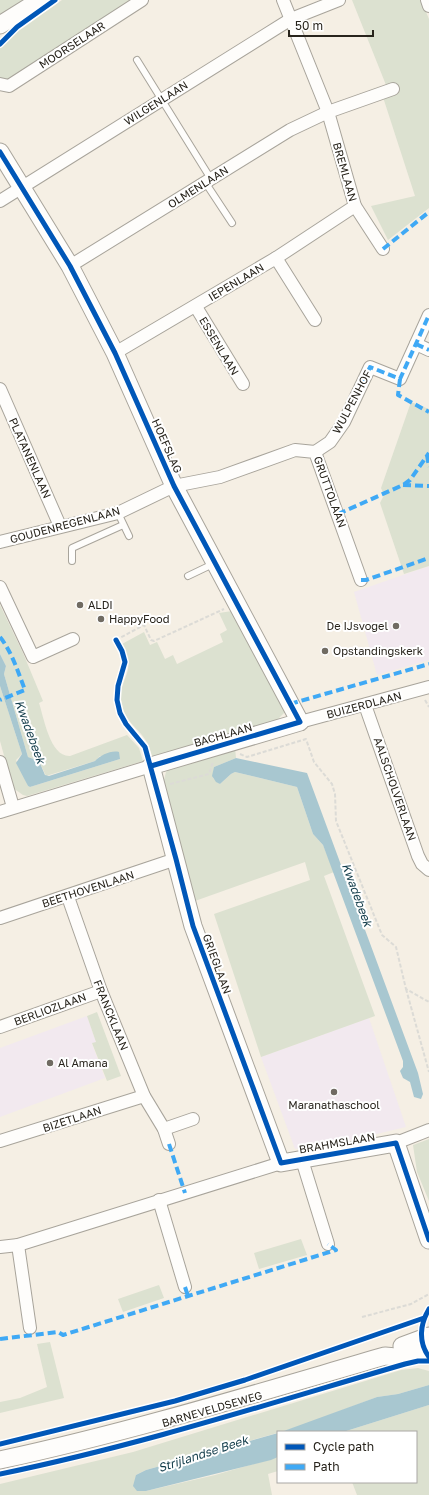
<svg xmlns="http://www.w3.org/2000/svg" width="429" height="1495" font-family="'Golos Text',sans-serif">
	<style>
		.education { fill: #f2e9ef }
		.green { fill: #dce1d0 }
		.water { fill: #a8c7d0 }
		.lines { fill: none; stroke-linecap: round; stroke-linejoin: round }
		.lane-casing { stroke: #a8a49b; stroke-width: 8 }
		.street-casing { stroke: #a8a49b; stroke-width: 14 }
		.secondary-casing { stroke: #a8a49b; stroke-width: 19 }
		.path { stroke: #dcdbd6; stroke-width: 2; stroke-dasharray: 4 2; stroke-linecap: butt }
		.lane { stroke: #fefdfb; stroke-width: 6 }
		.street { stroke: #fefdfb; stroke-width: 12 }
		.secondary { stroke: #fefdfb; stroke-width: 17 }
		.quiet { stroke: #3fa9f5; stroke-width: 4; stroke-dasharray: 8 4; stroke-linecap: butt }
		.cycleway-casing { stroke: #fff; stroke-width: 8 }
		.cycleway { stroke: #0057b8; stroke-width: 5 }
		.poi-dot { fill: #706b62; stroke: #fff; stroke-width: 1.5 }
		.labels { text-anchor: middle; stroke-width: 4; stroke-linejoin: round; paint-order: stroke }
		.street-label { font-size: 11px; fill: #28241c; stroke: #fff }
		.poi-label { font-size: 11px; fill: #28241c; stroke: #fff; text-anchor: start }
		.water-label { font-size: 12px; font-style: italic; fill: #123c4a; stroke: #fff }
	</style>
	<rect width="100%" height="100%" fill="#f5efe4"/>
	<g class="education">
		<polygon points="429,566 429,660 377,675 354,592"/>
		<polygon points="87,1016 96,1042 92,1044 105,1078 0,1117 0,1048"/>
		<polygon points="369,1018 406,1127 347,1141 295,1149 261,1057"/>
	</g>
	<g class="green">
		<polygon points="0,0 30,0 0,19"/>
		<polygon points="62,0 133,0 0,87 0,41 23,28"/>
		<polygon points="352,0 421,0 429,19 429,208 388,240 371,206 415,196 381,91 386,85"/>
		<polygon points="411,402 429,409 429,566 404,574 380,503 384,495 381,488"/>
		<path d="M0 605 23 653 43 701 39 703C44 718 50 757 70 756L127 735 139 748 143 761 27 796 23 795 13 788 0 741V686L22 754 16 760 28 786 30 787 120 759 100 756 95 761 46 776 39 761 28 757 4 674 6 666 0 654Z"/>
		<path d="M232 611 283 702 285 712 275 722 153 758C151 754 150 748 148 744 139 727 123 722 121 700 119 676 138 673 122 644L144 632 150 645 157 642 165 659 173 655 177 664 223 642 220 634 227 630 219 613Z"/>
		<polygon points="235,747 236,758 214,767 213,778 220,784 231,774 235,772 297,787 313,834 323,845 334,872 324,876 375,1016 261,1057 214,914 310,880 305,862 195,901 164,780 166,772 170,768"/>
		<polygon points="97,1012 121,1076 107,1081 92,1043 96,1042 87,1016"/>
		<polygon points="429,1139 429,1201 417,1172 413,1145"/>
		<polygon points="301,1239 307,1255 259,1269 254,1253"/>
		<polygon points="159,1285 164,1298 123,1312 118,1299"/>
		<polygon points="50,1342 64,1398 0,1413 0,1402 20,1398 47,1387 37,1344"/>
		<polygon points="418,1368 429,1371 429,1385 398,1394 377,1397 298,1427 146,1470 136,1475 146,1491 215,1475 278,1457 278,1471 268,1474 272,1495 0,1495 0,1484 133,1452 401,1370"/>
		<polygon points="429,1405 429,1495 357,1495 352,1482 416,1482 416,1432 343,1432"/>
	</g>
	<g class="water">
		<path d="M0 654 6 666 4 674 28 757 39 761 45 775 49 776 95 761C101 755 111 750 119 752L120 759 30 787 28 786 16 763 22 754 0 686Z"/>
		<polygon points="236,758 307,773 418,1073 423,1094 421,1099 414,1097 410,1082 403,1078 400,1071 403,1067 403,1061 323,845 313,834 297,787 235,772 231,774 220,784 216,782 212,776 214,767"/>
		<polygon points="429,1385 429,1405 343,1432 281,1432 377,1397 398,1394"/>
		<polygon points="278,1433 278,1457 271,1460 146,1491 137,1491 133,1486 136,1475 146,1470"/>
	</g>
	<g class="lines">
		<g class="lane-casing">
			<g id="lane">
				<polyline points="137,60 211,179"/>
				<polyline points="205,182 232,223"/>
				<polyline points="118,513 129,536"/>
				<polyline points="72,561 72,548 123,525"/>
				<polyline points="188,576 213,564"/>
			</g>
		</g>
		<g class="street-casing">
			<g id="street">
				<polyline points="283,0 328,112 355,206 383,249"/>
				<polyline points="427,0 429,6"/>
				<polyline points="0,84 9,86 142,0"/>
				<polyline points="0,201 291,19 339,0"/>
				<polyline points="276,258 315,320"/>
				<polyline points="70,266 290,130 328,112 393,89"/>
				<polyline points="196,307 243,384"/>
				<polyline points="416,344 429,350"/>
				<polyline points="115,353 276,258 355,206"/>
				<polyline points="0,389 60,526"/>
				<polyline points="315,452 330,442 344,422 370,367 400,379 429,315"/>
				<polyline points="0,542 118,513 174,486 220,477 295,450 315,452 361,580"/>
				<polyline points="0,587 33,657 73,639"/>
				<polyline points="365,705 418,856 422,864 429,870"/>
				<polyline points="300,722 429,687"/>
				<polyline points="0,762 13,807"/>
				<polyline points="0,812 151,766"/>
				<polyline points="68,897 101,991 144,1096 164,1129 169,1144"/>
				<polyline points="0,918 176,859"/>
				<polyline points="0,1027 101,991"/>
				<polyline points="164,1129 193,1119"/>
				<polyline points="0,1141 144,1096"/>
				<polyline points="396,1143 429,1130"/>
				<polyline points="302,1160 328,1244"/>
				<polyline points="159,1200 185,1287"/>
				<polyline points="18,1245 30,1328"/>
				<polyline points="0,1247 18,1245 281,1163"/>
			</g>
		</g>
		<g class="secondary-casing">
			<g id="secondary">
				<polyline points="0,25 40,0"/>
				<polyline points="0,152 70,266 115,353 174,486 300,722 151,766 193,926 281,1163 396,1143 429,1240"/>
				<polyline points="402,1346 429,1336"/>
				<path d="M0 1460C130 1432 257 1393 385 1356L396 1357 429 1349"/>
			</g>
		</g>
		<g class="path">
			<polyline points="116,640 144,625 151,640 154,641 224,609"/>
			<polyline points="425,700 429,707"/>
			<polyline points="240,754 247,757 306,739 314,762 332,784 335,794 336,821 382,935 396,947 406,989 429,1002"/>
			<polyline points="170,784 209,774 213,762"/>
			<polyline points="406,989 429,1072"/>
			<polyline points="362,1317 411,1304 429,1294"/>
		</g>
		<use href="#lane" class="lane"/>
		<use href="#street" class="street"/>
		<use href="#secondary" class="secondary"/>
		<g class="quiet">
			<polyline points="383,249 429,212"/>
			<polyline points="416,344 429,350"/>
			<polyline points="400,379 398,395 429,412"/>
			<polyline points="363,382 370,367 400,379 429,315"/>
			<polyline points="427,455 429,467"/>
			<polyline points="403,485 429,486"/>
			<polyline points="338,514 403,485 410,480 429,453"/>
			<polyline points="361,580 366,580 429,558"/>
			<path d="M0 637C12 652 18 672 25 690L0 700"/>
			<polyline points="290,704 429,664"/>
			<polyline points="169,1144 185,1193"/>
			<polyline points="185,1287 188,1296"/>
			<polyline points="0,1339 58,1332 63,1335 336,1250 328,1244"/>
		</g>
		<g class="cycleway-casing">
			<g id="cycleway">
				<polyline points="0,44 17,27 55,0"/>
				<polyline points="0,152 70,266 115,353 174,486 300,722 151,766"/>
				<polyline points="116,640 122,651 125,662 118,686 117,700 120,713 126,724 145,747 176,859 193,926 281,1163 396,1143 429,1240"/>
				<path d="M429 1309C420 1324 418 1342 429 1357"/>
				<polyline points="0,1444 175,1401 245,1380 424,1318"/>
				<path d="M0 1474C137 1446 271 1403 405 1364L418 1361H429"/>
			</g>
		</g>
		<use href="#cycleway" class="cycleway"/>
	</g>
	<g class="poi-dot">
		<circle cx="80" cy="605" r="4"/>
		<circle cx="101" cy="619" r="4"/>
		<circle cx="396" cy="626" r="4"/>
		<circle cx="325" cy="651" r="4"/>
		<circle cx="50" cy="1063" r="4"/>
		<circle cx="334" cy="1092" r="4"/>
	</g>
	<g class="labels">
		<g class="street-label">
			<text transform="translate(72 45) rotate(-33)" y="4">MOORSELAAR</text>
			<text transform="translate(156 103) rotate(-32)" y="4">WILGENLAAN</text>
			<text transform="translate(345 172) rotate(74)" y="4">BREMLAAN</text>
			<text transform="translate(198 187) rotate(-32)" y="4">OLMENLAAN</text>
			<text transform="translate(236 282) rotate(-31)" y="4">IEPENLAAN</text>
			<text transform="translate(219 346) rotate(59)" y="4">ESSENLAAN</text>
			<text transform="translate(352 402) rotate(-62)" y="4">WULPENHOF</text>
			<text transform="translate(167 446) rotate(66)" y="4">HOEFSLAG</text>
			<text transform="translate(30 458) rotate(66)" y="4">PLATANENLAAN</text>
			<text transform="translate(330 492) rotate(70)" y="4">GRUTTOLAAN</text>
			<text transform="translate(65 525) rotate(-15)" y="4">GOUDENREGENLAAN</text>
			<text transform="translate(364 705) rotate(-15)" y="4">BUIZERDLAAN</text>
			<text transform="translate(223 735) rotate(-16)" y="4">BACHLAAN</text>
			<text transform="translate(395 789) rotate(71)" y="4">AALSCHOLVERLAAN</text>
			<text transform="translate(88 889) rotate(-18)" y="4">BEETHOVENLAAN</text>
			<text transform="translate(217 964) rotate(70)" y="4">GRIEGLAAN</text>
			<text transform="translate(50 1009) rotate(-20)" y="4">BERLIOZLAAN</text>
			<text transform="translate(111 1015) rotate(68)" y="4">FRANCKLAAN</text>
			<text transform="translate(72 1119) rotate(-18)" y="4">BIZETLAAN</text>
			<text transform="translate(337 1143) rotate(-10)" y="4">BRAHMSLAAN</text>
			<text transform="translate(212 1409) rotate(-16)" y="4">BARNEVELDSEWEG</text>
		</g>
		<g class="poi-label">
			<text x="88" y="609">ALDI</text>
			<text x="109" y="623">HappyFood</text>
			<text x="388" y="630" text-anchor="end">De IJsvogel</text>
			<text x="333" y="655">Opstandingskerk</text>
			<text x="58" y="1067">Al Amana</text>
			<text x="334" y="1109" text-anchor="middle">Maranathaschool</text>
		</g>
		<g class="water-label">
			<text transform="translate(30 732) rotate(70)" y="4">Kwadebeek</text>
			<text transform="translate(357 895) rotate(70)" y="4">Kwadebeek</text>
			<text transform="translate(203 1454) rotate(-18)" y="4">Strijlandse Beek</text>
		</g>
	</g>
	<rect x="277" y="1431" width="140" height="52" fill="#ffffff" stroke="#a9a7a4"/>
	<rect x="285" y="1444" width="20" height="6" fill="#0057b8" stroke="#a9a7a4"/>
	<text x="313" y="1451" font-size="12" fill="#28241c">Cycle path</text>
	<rect x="285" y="1464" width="20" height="6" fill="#3fa9f5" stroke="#a9a7a4"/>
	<text x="313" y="1471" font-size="12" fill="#28241c">Path</text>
	<path d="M289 30v6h84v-6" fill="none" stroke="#28241c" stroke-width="2"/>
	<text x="295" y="30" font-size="12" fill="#28241c" stroke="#ffffff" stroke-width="3" paint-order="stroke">50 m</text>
</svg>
